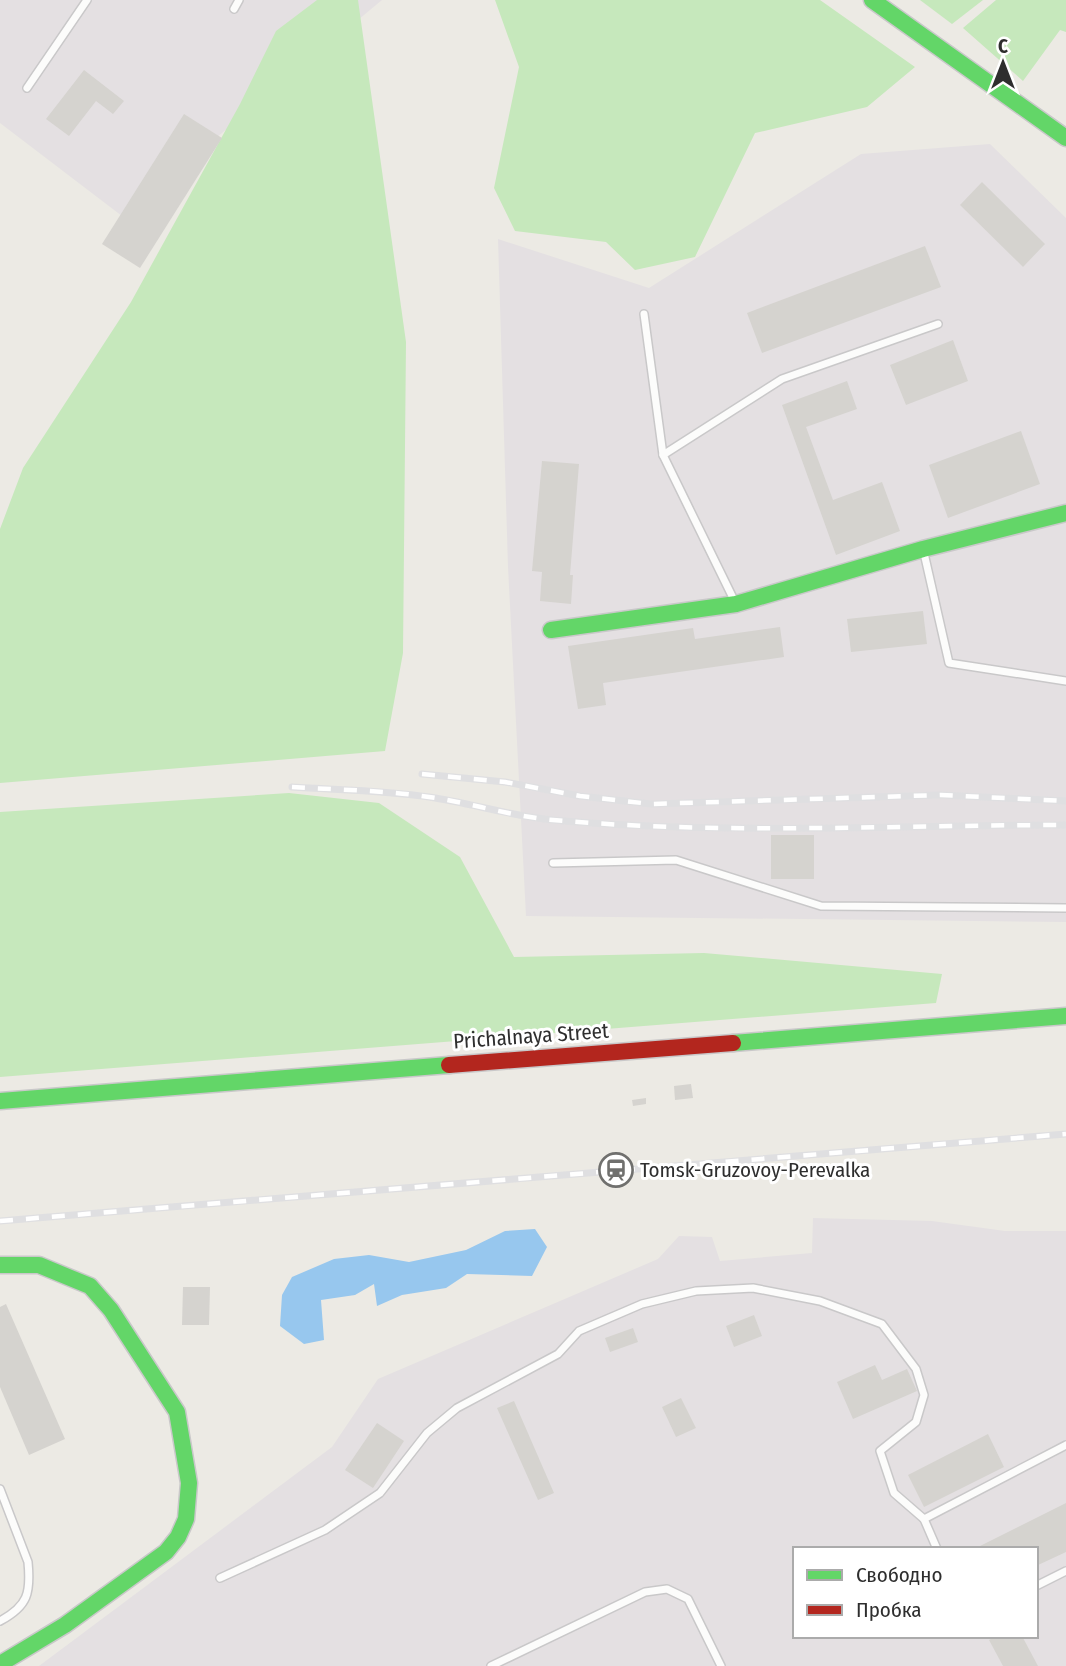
<svg xmlns="http://www.w3.org/2000/svg" width="1066" height="1666" font-family="'Fira Sans Condensed',sans-serif">
	<style>
		.industrial { fill: #e4e0e2; fill-rule: evenodd }
		.green { fill: #c6e8bc }
		.water { fill: #97c7ee }
		.building { fill: #d5d3cf }
		.lines { fill: none; stroke-linecap: round; stroke-linejoin: round }
		.lane-casing { stroke: #c9c8c9; stroke-width: 10 }
		.fast-casing { stroke: #c9c8c9; stroke-width: 19 }
		.jam-casing { stroke: #c9c8c9; stroke-width: 19 }
		.lane { stroke: #fcfcfb; stroke-width: 7 }
		.fast { stroke: #63d668; stroke-width: 16 }
		.jam { stroke: #b3261e; stroke-width: 16 }
		.rail-casing { stroke: #dfdfe1; stroke-width: 7 }
		.rail { stroke: #fff; stroke-width: 4.5; stroke-dasharray: 13; stroke-linecap: butt }
		.labels { text-anchor: middle; stroke-width: 6; stroke-linejoin: round; paint-order: stroke }
		.street-label { font-size: 21px; fill: #2e2e2e; stroke: #fff }
		.poi-label { font-size: 21px; fill: #2e2e2e; stroke: #fff; text-anchor: start }
	</style>
	<rect width="100%" height="100%" fill="#eceae4"/>
	<g class="industrial">
		<polygon points="0,0 382,0 122,216 0,123"/>
		<polygon points="990,144 1066,218 1066,922 526,916 508,567 498,239 649,288 861,154"/>
		<path d="M813 1218 932 1221 1005 1231H1066V1666H39L332 1447 378 1379 658 1259 679 1236 712 1237 720 1261 812 1253ZM795 1549H1036V1636H795Z"/>
	</g>
	<g class="green">
		<polygon points="317,0 358,0 406,342 403,653 385,751 0,783 0,529 23,468 131,302 240,104 276,31"/>
		<polygon points="495,0 820,0 915,67 867,107 755,133 695,257 635,270 606,242 515,231 494,188 519,67"/>
		<polygon points="920,0 983,0 952,24"/>
		<polygon points="996,0 1066,0 1066,32 1060,30 1023,81 963,28"/>
		<polygon points="289,793 379,803 460,857 514,957 704,953 942,974 936,1003 0,1077 0,812"/>
	</g>
	<polygon class="water" points="535,1229 547,1247 532,1276 467,1274 446,1288 402,1295 377,1306 374,1284 355,1295 321,1300 324,1340 304,1344 280,1326 282,1295 292,1277 334,1259 369,1255 409,1262 466,1250 505,1231"/>
	<g class="building">
		<polygon points="84,70 124,101 113,114 96,101 69,136 46,119"/>
		<polygon points="184,114 222,138 140,268 102,244"/>
		<polygon points="982,182 1045,244 1023,267 960,205"/>
		<polygon points="925,246 941,287 762,353 747,313"/>
		<polygon points="953,340 968,381 906,405 890,365"/>
		<polygon points="847,381 857,409 806,427 833,500 882,482 900,531 836,555 782,405"/>
		<polygon points="1021,431 1040,484 948,518 929,465"/>
		<polygon points="542,461 579,464 570,575 573,575 571,604 540,601 542,572 532,571"/>
		<polygon points="923,611 927,644 851,652 847,619"/>
		<polygon points="780,627 784,657 603,683 606,705 578,709 568,646 693,628 695,639"/>
		<rect x="771" y="835" width="43" height="44"/>
		<polygon points="691,1084 693,1098 675,1100 674,1086"/>
		<polygon points="646,1098 646,1104 633,1106 632,1100"/>
		<polygon points="183,1287 210,1287 209,1325 182,1325"/>
		<polygon points="6,1304 65,1439 29,1455 0,1387 0,1307"/>
		<polygon points="754,1315 762,1336 734,1347 726,1326"/>
		<polygon points="633,1328 638,1342 610,1352 605,1338"/>
		<polygon points="875,1365 882,1380 907,1369 917,1391 853,1419 837,1382"/>
		<polygon points="681,1398 696,1428 676,1437 662,1407"/>
		<polygon points="514,1401 554,1493 538,1500 497,1408"/>
		<polygon points="377,1423 404,1441 373,1488 345,1470"/>
		<polygon points="988,1434 1004,1467 924,1507 908,1475"/>
		<polygon points="1066,1503 1066,1552 1036,1566 1036,1549 974,1549"/>
		<polygon points="996,1636 1022,1636 1038,1666 1003,1666 989,1640"/>
	</g>
	<g class="lines">
		<g class="lane-casing">
			<g id="lane">
				<polyline points="234,9 239,0"/>
				<polyline points="27,88 87,0"/>
				<polyline points="644,314 663,455 734,600"/>
				<polyline points="663,455 782,379 938,324"/>
				<polyline points="924,553 949,663 1066,681"/>
				<polyline points="553,863 676,860 821,906 1066,908"/>
				<path d="M0 1489 28 1562C31 1593 28 1606 0 1621"/>
				<polyline points="924,1519 937,1549"/>
				<polyline points="220,1578 325,1530 380,1493 427,1433 457,1408 558,1354 579,1331 642,1304 696,1291 753,1288 820,1301 882,1324 916,1369 924,1395 916,1422 880,1451 894,1493 924,1519 1066,1445"/>
				<polyline points="1036,1586 1066,1571"/>
				<polyline points="491,1666 645,1592 667,1589 688,1599 721,1666"/>
			</g>
		</g>
		<g class="fast-casing">
			<g id="fast">
				<polyline points="872,0 1066,138"/>
				<polyline points="551,630 736,604 923,549 1066,513"/>
				<polyline points="733,1043 1066,1016"/>
				<polyline points="0,1101 449,1065"/>
				<polyline points="0,1265 39,1265 90,1286 111,1310 177,1412 189,1483 186,1519 178,1537 166,1552 65,1625 0,1664"/>
			</g>
		</g>
		<g class="jam-casing">
			<polyline id="jam" points="449,1065 733,1043"/>
		</g>
		<use href="#lane" class="lane"/>
		<use href="#fast" class="fast"/>
		<use href="#jam" class="jam"/>
		<g class="rail-casing">
			<g id="rail">
				<polyline points="422,774 505,782 580,796 651,804 941,795 1066,801"/>
				<path d="M292 787C337 790 383 790 429 797 471 803 510 816 553 820 723 835 895 825 1066 825"/>
				<polyline points="0,1221 1066,1134"/>
			</g>
		</g>
		<use href="#rail" class="rail"/>
	</g>
	<defs>
		<g id="station-ring" transform="scale(1.75)"><circle r="9.5" fill="#fff" stroke="#70706e" stroke-width="1.5"/><path d="M-3-6H3Q5-6 5-4V2Q5 4 3 4L4.5 6H3L1.5 4h-3L-3 6H-4.5L-3 4Q-5 4-5 2V-4Q-5-6-3-6ZM-3.5-4v3h7v-3ZM-3.5 1v1.5H-2V1ZM2 1v1.5H3.5V1Z" fill="#70706e"/></g>
	</defs>
	<g fill-rule="evenodd">
		<use href="#station-ring" x="616" y="1170"/>
	</g>
	<g class="labels">
		<g class="street-label">
			<text transform="translate(531 1036) rotate(-4)" y="7">Prichalnaya Street</text>
		</g>
		<g class="poi-label">
			<text x="640" y="1177">Tomsk-Gruzovoy-Perevalka</text>
		</g>
	</g>
	<rect x="793" y="1547" width="245" height="91" fill="#ffffff" stroke="#ababab" stroke-width="2"/>
	<rect x="807" y="1570" width="35" height="10" fill="#63d668" stroke="#ababab" stroke-width="2"/>
	<text x="856" y="1582" font-size="21" fill="#2e2e2e">Свободно</text>
	<rect x="807" y="1605" width="35" height="10" fill="#b3261e" stroke="#ababab" stroke-width="2"/>
	<text x="856" y="1617" font-size="21" fill="#2e2e2e">Пробка</text>
	<g transform="translate(1003 63)" stroke="#ffffff" stroke-width="5" paint-order="stroke">
	<path d="M0-5L12 26L0 18L-12 26Z" fill="#2e2e2e"/>
	<text y="-10" font-size="19" font-weight="bold" text-anchor="middle" fill="#2e2e2e">С</text>
	</g>
</svg>
